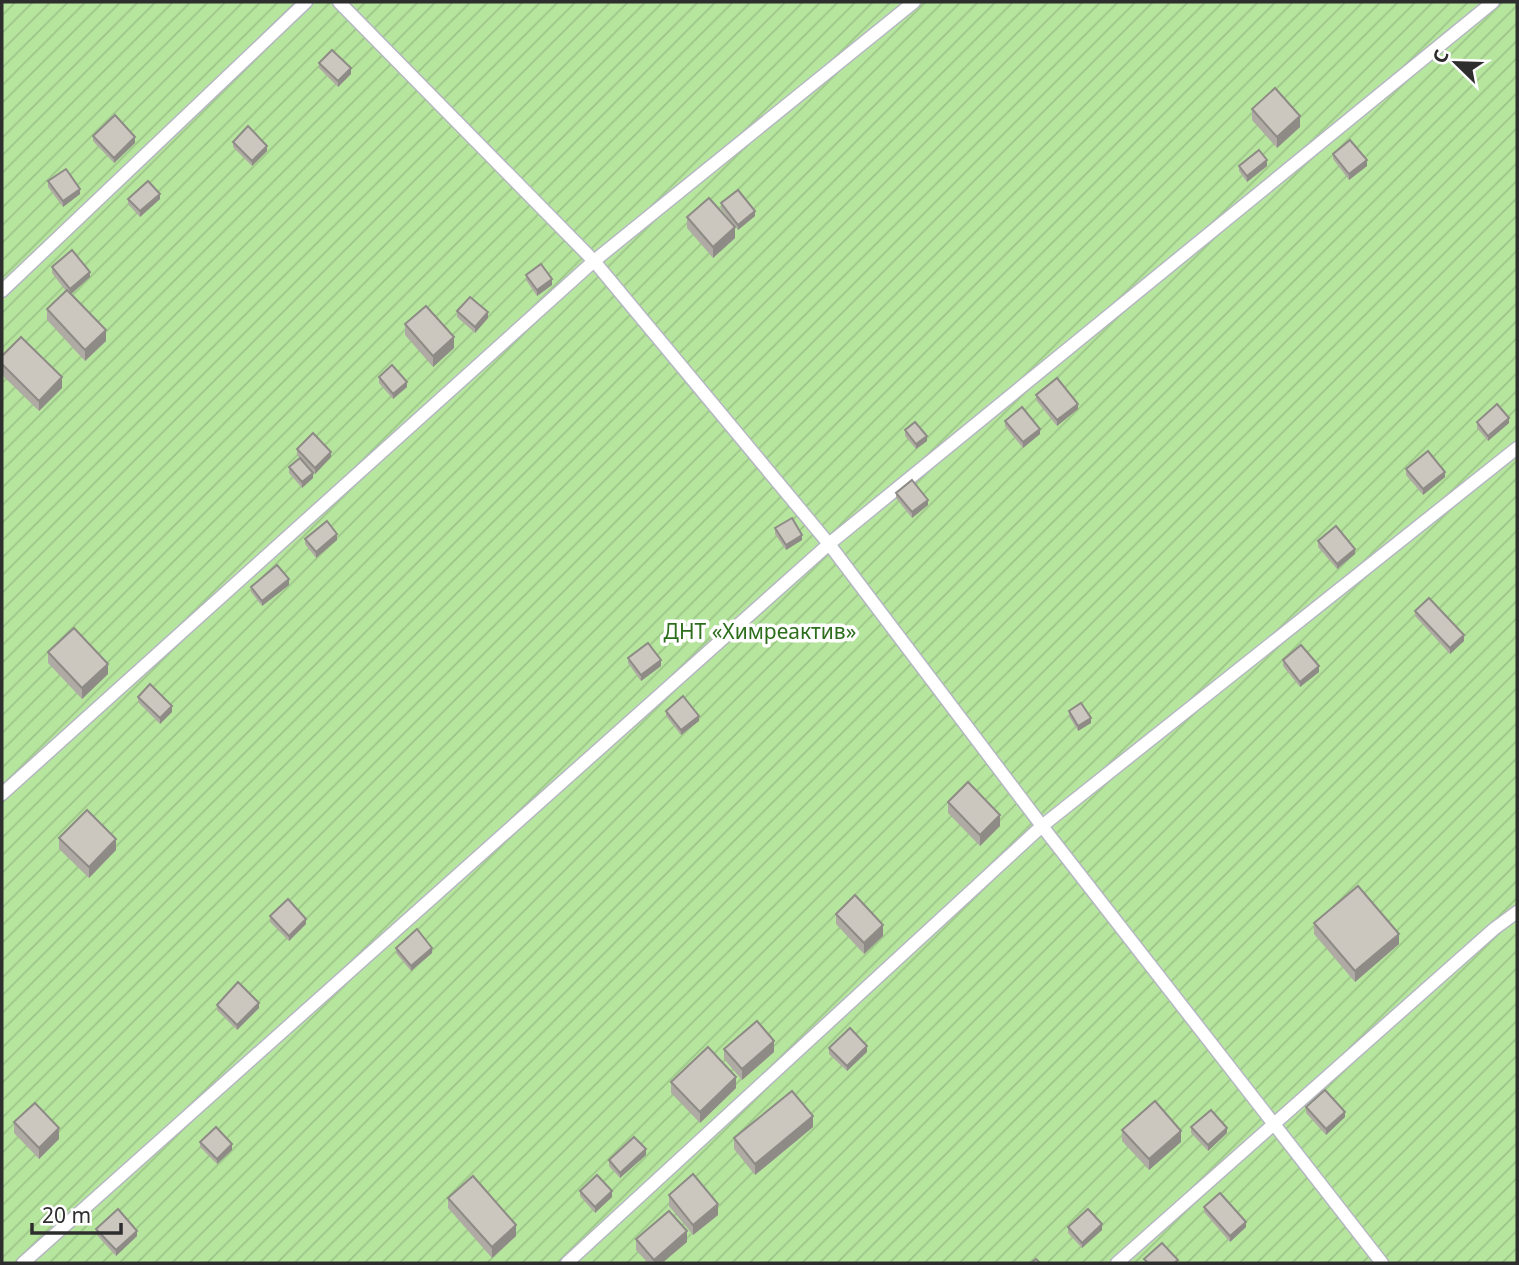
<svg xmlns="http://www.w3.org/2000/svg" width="1519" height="1265" font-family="'Noto Sans',sans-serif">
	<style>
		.garden { fill: url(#garden-furrows) }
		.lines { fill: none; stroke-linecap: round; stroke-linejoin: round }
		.lane-casing { stroke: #b4b7c1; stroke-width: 15 }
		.lane { stroke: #fff; stroke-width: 12 }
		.wall { fill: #afaba4 }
		.shaded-wall { fill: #8e8b86 }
		.building { fill: #cbc7bf; stroke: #8e8b86; stroke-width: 2 }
		.labels { text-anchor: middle; stroke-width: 7; stroke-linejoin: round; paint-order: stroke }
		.park-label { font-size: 21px; fill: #2c6e1b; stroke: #fff }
	</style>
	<defs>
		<pattern id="garden-furrows" width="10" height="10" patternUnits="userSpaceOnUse" patternTransform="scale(1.75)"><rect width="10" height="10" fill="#b6e59e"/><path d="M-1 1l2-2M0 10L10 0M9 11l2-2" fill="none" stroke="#9dc588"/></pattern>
	</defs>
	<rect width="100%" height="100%" fill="#efe9e1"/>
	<rect class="garden" x="2" y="2" width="1515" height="1261"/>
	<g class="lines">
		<g class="lane-casing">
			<g id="lane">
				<polyline points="339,2 594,261 829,544 1042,826 1382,1263"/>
				<polyline points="2,291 306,2"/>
				<polyline points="2,794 594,261 914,2"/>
				<polyline points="23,1263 829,544 1493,2"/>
				<polyline points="567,1263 1042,826 1517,448"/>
				<polyline points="1117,1263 1494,929 1517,912"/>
			</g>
		</g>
		<use href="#lane" class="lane"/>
	</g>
	<g class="wall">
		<polygon points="319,63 351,74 338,87 319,68"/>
		<polygon points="1252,109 1300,127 1277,148 1252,120"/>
		<polygon points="93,136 135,143 114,163 93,141"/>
		<polygon points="233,142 267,151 252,166 233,147"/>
		<polygon points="1333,154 1367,166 1349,180 1333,159"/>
		<polygon points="1239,166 1267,166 1247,182 1239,171"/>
		<polygon points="48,181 80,194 63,207 48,187"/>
		<polygon points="128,199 160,199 140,217 128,204"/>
		<polygon points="721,203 755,216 738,230 721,209"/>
		<polygon points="687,217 735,238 713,258 687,228"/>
		<polygon points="52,267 90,277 71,294 106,341 85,361 47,320 47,309 66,291 52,273"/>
		<polygon points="526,275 552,285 537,296 526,280"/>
		<polygon points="457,311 488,318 475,333 457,317"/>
		<polygon points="405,324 454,348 433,367 405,335"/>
		<polygon points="2,356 62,388 39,411 2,375"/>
		<polygon points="379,377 407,387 393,399 379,383"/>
		<polygon points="1036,395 1078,409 1057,426 1036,400"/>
		<polygon points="1005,421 1040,434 1023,448 1005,426"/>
		<polygon points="1477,422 1509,423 1488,441 1477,428"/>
		<polygon points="905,430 927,441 916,449 905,436"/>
		<polygon points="297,449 331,457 315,474 302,460 313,478 302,488 289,473 289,467 300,458 297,455"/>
		<polygon points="1406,469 1445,477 1423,495 1406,475"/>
		<polygon points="896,493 928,505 912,518 896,498"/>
		<polygon points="775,528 802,540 786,550 775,534"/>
		<polygon points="305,539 337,540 316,558 305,544"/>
		<polygon points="1318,541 1355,554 1337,569 1318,547"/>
		<polygon points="289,585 262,606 251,592 251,587"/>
		<polygon points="1415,611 1464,641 1450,654 1415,616"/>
		<polygon points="48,652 108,674 82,699 48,663"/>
		<polygon points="628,658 661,666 641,681 628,663"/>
		<polygon points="1283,660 1319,672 1300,687 1283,666"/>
		<polygon points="138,697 172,712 160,724 138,702"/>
		<polygon points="666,711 699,721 681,735 666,716"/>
		<polygon points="1069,711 1091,723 1078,731 1069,716"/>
		<polygon points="948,802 1000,826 980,846 948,813"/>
		<polygon points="59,838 116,850 89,878 59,849"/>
		<polygon points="836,914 883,936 864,954 836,924"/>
		<polygon points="270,916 306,924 289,941 270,922"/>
		<polygon points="1314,923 1399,944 1355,982 1314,934"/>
		<polygon points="396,948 432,953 411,971 396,953"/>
		<polygon points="217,1005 259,1008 237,1030 217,1010"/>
		<polygon points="829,1048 867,1052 847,1071 829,1054"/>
		<polygon points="724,1049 774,1052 742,1080 724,1059"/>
		<polygon points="671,1082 736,1088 700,1123 671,1093"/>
		<polygon points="1306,1107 1345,1117 1326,1135 1306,1113"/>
		<polygon points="14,1122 59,1139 39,1159 14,1133"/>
		<polygon points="813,1127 755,1175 734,1149 734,1138"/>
		<polygon points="1191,1127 1227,1133 1208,1151 1191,1133"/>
		<polygon points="1122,1130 1181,1142 1149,1170 1122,1141"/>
		<polygon points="200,1142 232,1150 217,1164 200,1147"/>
		<polygon points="646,1155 620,1178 609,1166 609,1160"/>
		<polygon points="580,1191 612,1197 595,1213 580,1196"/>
		<polygon points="669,1195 718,1215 693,1235 669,1206"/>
		<polygon points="448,1198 516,1236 492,1258 448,1208"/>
		<polygon points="1204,1207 1246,1227 1230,1242 1204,1212"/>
		<polygon points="1068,1227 1102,1230 1082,1248 1068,1233"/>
		<polygon points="96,1229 137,1236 116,1256 96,1234"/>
		<polygon points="636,1239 687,1242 662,1263 648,1263 636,1250"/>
	</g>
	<g class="shaded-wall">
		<polygon points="351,68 351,74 338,87 338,81"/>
		<polygon points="1300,116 1300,127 1277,148 1277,137"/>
		<polygon points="135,137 135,143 114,163 114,158"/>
		<polygon points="267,146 267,151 252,166 252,161"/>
		<polygon points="1267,160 1267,166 1247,182 1247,176"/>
		<polygon points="1367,160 1367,166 1349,180 1349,174"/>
		<polygon points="80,189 80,194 63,207 63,201"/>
		<polygon points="160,194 160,199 140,217 140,211"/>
		<polygon points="755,211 755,216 738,230 738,225"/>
		<polygon points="735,227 735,238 713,258 713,247"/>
		<polygon points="90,272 90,277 70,295 70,289"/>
		<polygon points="552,279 552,285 537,296 537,290"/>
		<polygon points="488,312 488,318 475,333 475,327"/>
		<polygon points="106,330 106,341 85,361 85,350"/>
		<polygon points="454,337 454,348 433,367 433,356"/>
		<polygon points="62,377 62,388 39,411 39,401"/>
		<polygon points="407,382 407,387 393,399 393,394"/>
		<polygon points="1078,404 1078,409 1057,426 1057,420"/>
		<polygon points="1509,418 1509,423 1488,441 1488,436"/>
		<polygon points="1040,429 1040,434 1023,448 1023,442"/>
		<polygon points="927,436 927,441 916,449 916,444"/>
		<polygon points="331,452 331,457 315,474 315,468"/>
		<polygon points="1445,472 1445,477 1423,495 1423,489"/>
		<polygon points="313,473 313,478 302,488 302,482"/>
		<polygon points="928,500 928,505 912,518 912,512"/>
		<polygon points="337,534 337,540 316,558 316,552"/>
		<polygon points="802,535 802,540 786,550 786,545"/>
		<polygon points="1355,549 1355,554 1337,569 1337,564"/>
		<polygon points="289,579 289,585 262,606 262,601"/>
		<polygon points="1464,635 1464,641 1450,654 1450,648"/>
		<polygon points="661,660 661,666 641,681 641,675"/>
		<polygon points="108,664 108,674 82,699 82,688"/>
		<polygon points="1319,666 1319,672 1300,687 1300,682"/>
		<polygon points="172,706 172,712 160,724 160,718"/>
		<polygon points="699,716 699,721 681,735 681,730"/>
		<polygon points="1091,718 1091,723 1078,731 1078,726"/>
		<polygon points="1000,815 1000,826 980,846 980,835"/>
		<polygon points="116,839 116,850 89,878 89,867"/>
		<polygon points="306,919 306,924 289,941 289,936"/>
		<polygon points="883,925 883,936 864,954 864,943"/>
		<polygon points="1399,934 1399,944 1355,982 1355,971"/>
		<polygon points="432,948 432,953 411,971 411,966"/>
		<polygon points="259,1003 259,1008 237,1030 237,1025"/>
		<polygon points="774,1041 774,1052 742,1080 742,1069"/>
		<polygon points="867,1046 867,1052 847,1071 847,1066"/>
		<polygon points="736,1077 736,1088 700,1123 700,1112"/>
		<polygon points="1345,1112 1345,1117 1326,1135 1326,1129"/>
		<polygon points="813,1116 813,1127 755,1175 755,1164"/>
		<polygon points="59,1128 59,1139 39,1159 39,1148"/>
		<polygon points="1227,1128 1227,1133 1208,1151 1208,1145"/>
		<polygon points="1181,1131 1181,1142 1149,1170 1149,1159"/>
		<polygon points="232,1144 232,1150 217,1164 217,1159"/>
		<polygon points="646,1149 646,1155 620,1178 620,1173"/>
		<polygon points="612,1191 612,1197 595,1213 595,1207"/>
		<polygon points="718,1204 718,1215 693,1235 693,1225"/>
		<polygon points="1246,1222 1246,1227 1230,1242 1230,1236"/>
		<polygon points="1102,1224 1102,1230 1082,1248 1082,1243"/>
		<polygon points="516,1225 516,1236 492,1258 492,1247"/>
		<polygon points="137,1231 137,1236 116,1256 116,1250"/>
		<polygon points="687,1231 687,1242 662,1263 654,1263 654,1260"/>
	</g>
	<g class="building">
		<polygon points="332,50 351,68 338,81 319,63"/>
		<polygon points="1275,88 1300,116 1277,137 1252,109"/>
		<polygon points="115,115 135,137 114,158 93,136"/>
		<polygon points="248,126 267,146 252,161 233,142"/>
		<polygon points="1350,140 1367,160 1349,174 1333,154"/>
		<polygon points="1259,150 1267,160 1247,176 1239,166"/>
		<polygon points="66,169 80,189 63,201 48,181"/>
		<polygon points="148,181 160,194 140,211 128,199"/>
		<polygon points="738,190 755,211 738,225 721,203"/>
		<polygon points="709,198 735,227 713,247 687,217"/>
		<polygon points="72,250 90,272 70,289 52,267"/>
		<polygon points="541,264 552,279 537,290 526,275"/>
		<polygon points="67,290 106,330 85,350 47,309"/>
		<polygon points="470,297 488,312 475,327 457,311"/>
		<polygon points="426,306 454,337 433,356 405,324"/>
		<polygon points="21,337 62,377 39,401 2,364 2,356"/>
		<polygon points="392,365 407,382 393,394 379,377"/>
		<polygon points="1057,378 1078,404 1057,420 1036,395"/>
		<polygon points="1497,404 1509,418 1488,436 1477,422"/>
		<polygon points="1022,407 1040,429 1023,442 1005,421"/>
		<polygon points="915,422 927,436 916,444 905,430"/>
		<polygon points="313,433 331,452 315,468 297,449"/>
		<polygon points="1428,451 1445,472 1423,489 1406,469"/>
		<polygon points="300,458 313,473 302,482 289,467"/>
		<polygon points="912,480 928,500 912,512 896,493"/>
		<polygon points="792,518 802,535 786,545 775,528"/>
		<polygon points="327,521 337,534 316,552 305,539"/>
		<polygon points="1336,526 1355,549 1337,564 1318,541"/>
		<polygon points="277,565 289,579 262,601 251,587"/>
		<polygon points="1429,598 1464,635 1450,648 1415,611"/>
		<polygon points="74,628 108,664 82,688 48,652"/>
		<polygon points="648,643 661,660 641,675 628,658"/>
		<polygon points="1301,645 1319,666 1300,682 1283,660"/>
		<polygon points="150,684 172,706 160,718 138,697"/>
		<polygon points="683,696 699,716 681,730 666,711"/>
		<polygon points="1081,703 1091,718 1078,726 1069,711"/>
		<polygon points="968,782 1000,815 980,835 948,802"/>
		<polygon points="87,810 116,839 89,867 59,838"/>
		<polygon points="1358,886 1399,934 1355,971 1314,923"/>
		<polygon points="855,895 883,925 864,943 836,914"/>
		<polygon points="288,899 306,919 289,936 270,916"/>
		<polygon points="417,929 432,948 411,966 396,948"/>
		<polygon points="238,982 259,1003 237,1025 217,1005"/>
		<polygon points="757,1021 774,1041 742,1069 724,1049"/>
		<polygon points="850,1028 867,1046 847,1066 829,1048"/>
		<polygon points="708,1047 736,1077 700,1112 671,1082"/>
		<polygon points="1325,1090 1345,1112 1326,1129 1306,1107"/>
		<polygon points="792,1091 813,1116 755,1164 734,1138"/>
		<polygon points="1155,1101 1181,1131 1149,1159 1122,1130"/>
		<polygon points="35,1103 59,1128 39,1148 14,1122"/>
		<polygon points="1211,1110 1227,1128 1208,1145 1191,1127"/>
		<polygon points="216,1127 232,1144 217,1159 200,1142"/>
		<polygon points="634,1137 646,1149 620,1173 609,1160"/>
		<polygon points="693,1174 718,1204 693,1225 669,1195"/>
		<polygon points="597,1175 612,1191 595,1207 580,1191"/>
		<polygon points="473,1176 516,1225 492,1247 448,1198"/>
		<polygon points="1220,1193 1246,1222 1230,1236 1204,1207"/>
		<polygon points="118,1209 137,1231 116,1250 96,1229"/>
		<polygon points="1088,1209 1102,1224 1082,1243 1068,1227"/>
		<polygon points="669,1211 687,1231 654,1260 636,1239"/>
		<polygon points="1162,1243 1178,1260 1174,1263 1148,1263 1144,1259"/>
		<polygon points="1036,1259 1040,1263 1031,1263"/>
	</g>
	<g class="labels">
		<g class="park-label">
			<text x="760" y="639">ДНТ «Химреактив»</text>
		</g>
	</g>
	<rect width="1519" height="1265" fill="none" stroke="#2e2e2e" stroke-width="7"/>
	<g transform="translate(1456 63) rotate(293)" stroke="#ffffff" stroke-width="5" paint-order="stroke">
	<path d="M0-5L12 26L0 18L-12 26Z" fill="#2e2e2e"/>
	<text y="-10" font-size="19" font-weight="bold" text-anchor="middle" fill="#2e2e2e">С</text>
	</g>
	<path d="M32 1223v10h89v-10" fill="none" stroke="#2e2e2e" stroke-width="3.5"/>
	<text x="42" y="1223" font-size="21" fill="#2e2e2e" stroke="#ffffff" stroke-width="5" paint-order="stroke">20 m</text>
</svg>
